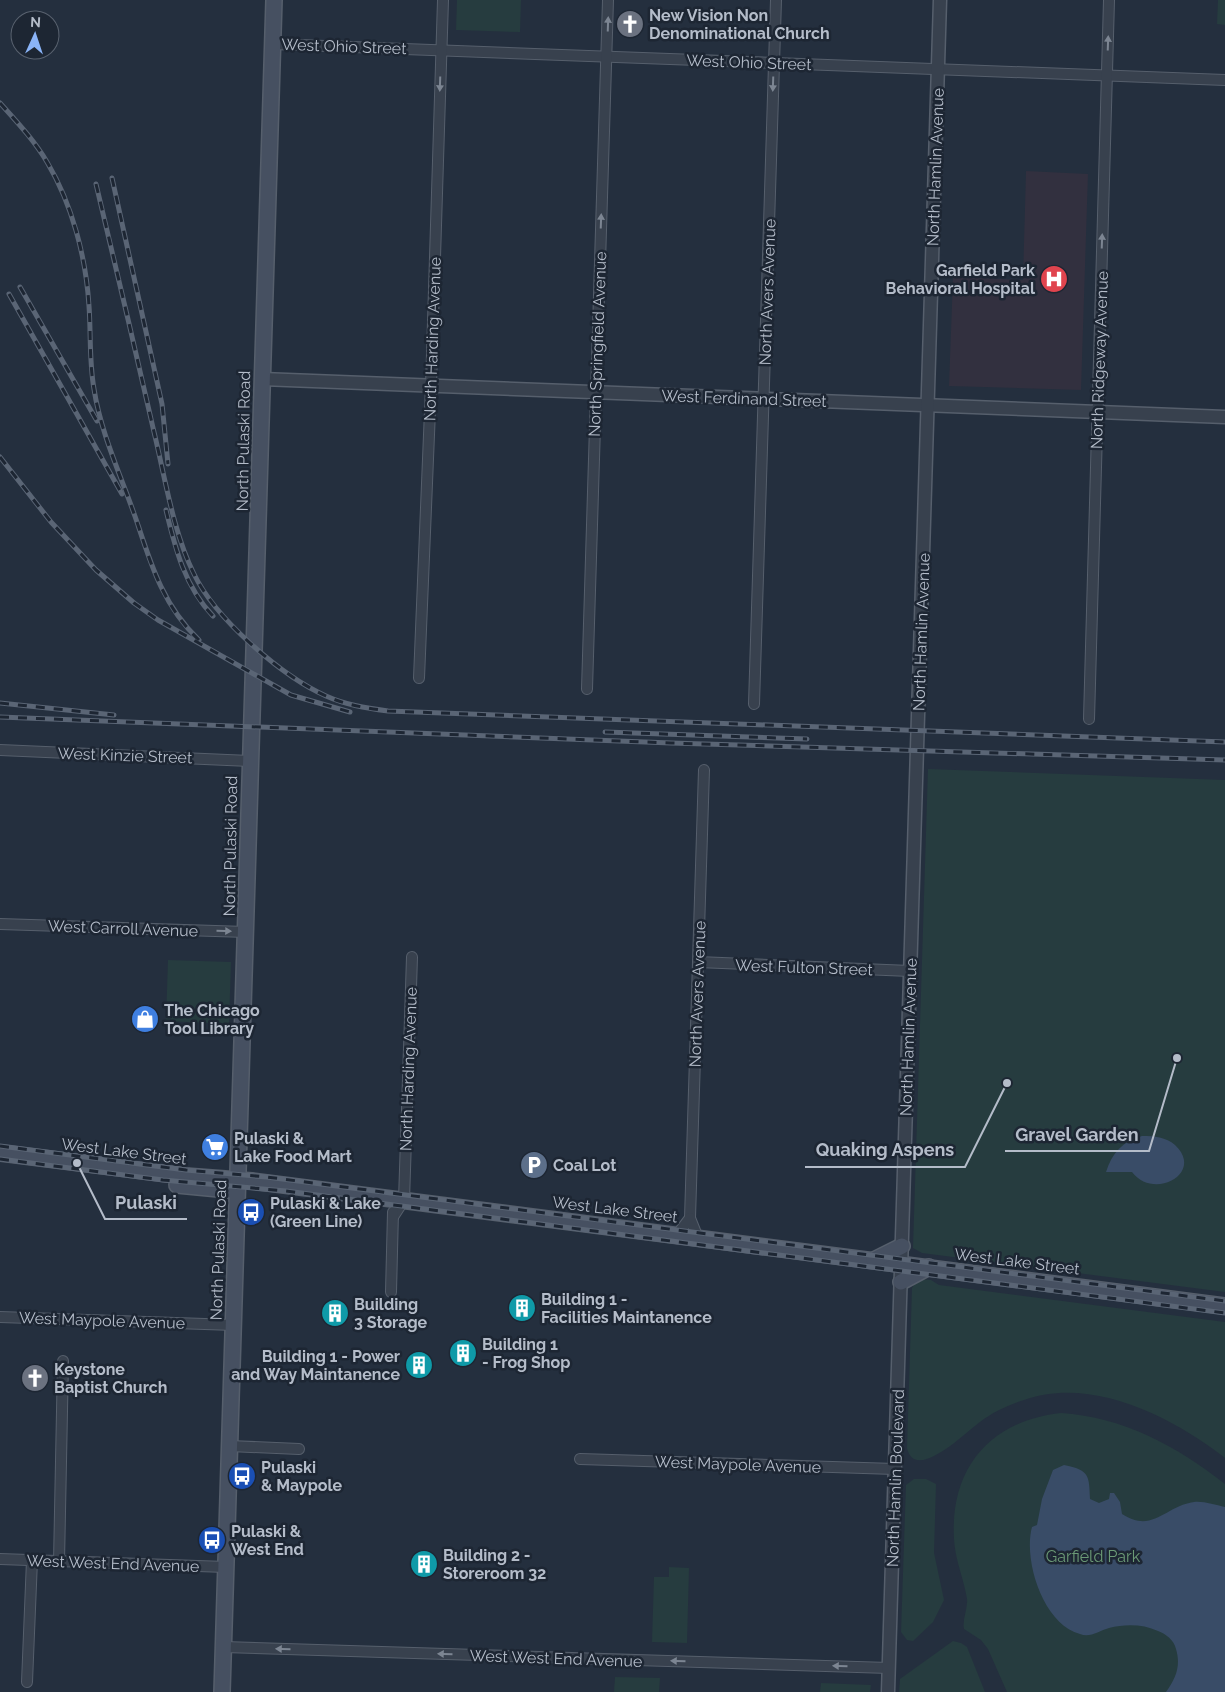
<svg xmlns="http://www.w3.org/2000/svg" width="1225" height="1692" font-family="Raleway,sans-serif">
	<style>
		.medical { fill: #32303f }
		.green { fill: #263c3f }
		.water { fill: #394c67 }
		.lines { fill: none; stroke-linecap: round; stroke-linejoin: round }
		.minor-casing { stroke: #565f6c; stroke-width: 12 }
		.tertiary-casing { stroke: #565f6c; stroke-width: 15 }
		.secondary-casing { stroke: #565f6c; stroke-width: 18 }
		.minor { stroke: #38414e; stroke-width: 10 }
		.tertiary { stroke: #38414e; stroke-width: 12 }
		.secondary { stroke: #465061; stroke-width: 15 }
		.rail-casing { stroke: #5a6575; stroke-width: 5 }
		.rail { stroke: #1d2633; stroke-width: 3; stroke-dasharray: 9; stroke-linecap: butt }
		.oneway { fill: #7c8592 }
		.labels { text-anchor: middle; stroke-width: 5; stroke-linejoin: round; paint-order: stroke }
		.poi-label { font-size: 16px; font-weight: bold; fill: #b4bcc9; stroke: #1d2633; text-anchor: start }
		.street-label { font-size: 16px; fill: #b4bcc9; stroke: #1d2633 }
		.park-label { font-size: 16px; fill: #6b9a76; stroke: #1d2633 }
		.leader { fill: none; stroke: #b4bcc9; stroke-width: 2 }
		.callout-dot { fill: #b4bcc9; stroke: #1d2633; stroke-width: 2 }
		.callout-label { font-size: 18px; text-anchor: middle; font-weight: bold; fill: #b4bcc9; stroke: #1d2633; stroke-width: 5; stroke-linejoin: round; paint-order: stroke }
	</style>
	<rect width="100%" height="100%" fill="#242f3e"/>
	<polygon class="medical" points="1026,171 1088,174 1081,390 949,386 953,277 1023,280"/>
	<g class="green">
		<polygon points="457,0 521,0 520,32 456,30"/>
		<polygon points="1218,0 1225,0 1225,25 1217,24"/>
		<polygon points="928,769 1225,780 1225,1292 922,1253 913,1248"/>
		<polygon points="168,960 231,962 229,1024 166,1021"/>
		<path d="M918 1279 931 1280 939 1285 1225 1322V1458C1172 1417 1092 1376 1024 1400 1008 1405 993 1412 980 1422 968 1430 915 1484 907 1448L912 1288Z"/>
		<path d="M1061 1413C1123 1417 1177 1446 1225 1484V1692H1007L988 1649 981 1640 964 1629C962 1619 968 1609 967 1599 964 1579 955 1560 954 1539 950 1468 990 1421 1061 1413Z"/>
		<polygon points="914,1479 926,1479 936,1484 934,1553 944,1600 933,1622 913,1641 907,1640 901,1632 906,1485"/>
		<polygon points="669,1567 689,1568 687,1643 652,1642 654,1577 669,1577"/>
		<polygon points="953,1641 961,1643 967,1647 985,1692 899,1692 900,1679"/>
		<polygon points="615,1677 660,1678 659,1692 614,1692"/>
		<polygon points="821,1683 871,1685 870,1692 820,1692"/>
	</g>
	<g class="water">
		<path d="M1142 1136C1154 1136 1166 1137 1175 1145 1205 1173 1154 1201 1132 1172H1106C1112 1153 1123 1141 1142 1136Z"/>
		<path d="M1064 1465C1090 1470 1089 1476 1090 1499L1099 1503 1109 1499 1110 1493H1114L1120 1502 1122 1514C1153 1534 1165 1506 1194 1502 1204 1501 1215 1505 1225 1507V1692H1166C1176 1678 1181 1666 1176 1649 1174 1640 1166 1634 1158 1631 1143 1624 1125 1624 1109 1628 1099 1631 1090 1638 1080 1634 1043 1624 1023 1560 1032 1527L1037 1525 1042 1499 1053 1470Z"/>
	</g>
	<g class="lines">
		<g class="minor-casing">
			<g id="minor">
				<polyline points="273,44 1225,80"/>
				<polyline points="419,678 431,386 443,0"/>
				<polyline points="587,689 608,0"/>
				<polyline points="754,704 776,0"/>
				<polyline points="1089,719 1109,0"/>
				<polyline points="0,750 250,761"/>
				<polyline points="0,924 246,932"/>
				<polyline points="698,962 910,971"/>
				<polyline points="393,1217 404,1200 412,957"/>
				<polyline points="690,1218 704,770"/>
				<polyline points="677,1235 690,1218 698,1238"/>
				<polyline points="391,1292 393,1212"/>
				<polyline points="0,1317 234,1325"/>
				<polyline points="230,1446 299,1449"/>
				<polyline points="580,1459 895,1469"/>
				<polyline points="0,1559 226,1567"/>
				<polyline points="59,1562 63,1361"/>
				<polyline points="224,1647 889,1668"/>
				<polyline points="27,1682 32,1560"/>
			</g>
		</g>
		<g class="tertiary-casing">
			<g id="tertiary">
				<polyline points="262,379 1225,417"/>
				<polyline points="888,1692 940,0"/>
			</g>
		</g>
		<g class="secondary-casing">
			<g id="secondary">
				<polyline points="0,1153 185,1176 252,1181 1225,1306"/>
				<polyline points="177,1185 229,1190"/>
				<polyline points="874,1260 902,1246"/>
				<polyline points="901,1282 929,1267"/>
				<polyline points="222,1692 274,0"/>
			</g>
		</g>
		<use href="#minor" class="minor"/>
		<use href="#tertiary" class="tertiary"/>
		<use href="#secondary" class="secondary"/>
		<g class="rail-casing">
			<g id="rail">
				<path d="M0 103C17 122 34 140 47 162 72 204 86 257 89 306 91 333 89 361 94 389 101 435 123 480 138 525 152 568 165 608 199 640"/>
				<polyline points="112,178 162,404 168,464"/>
				<path d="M96 184C116 267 135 349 154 432 165 477 173 532 194 574 215 618 281 676 326 696 346 705 366 708 388 711L1225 742"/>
				<polyline points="20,287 97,421"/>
				<polyline points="9,294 122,494"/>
				<polyline points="0,457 51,522 96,570 134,603 158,620 291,695 350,712"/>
				<path d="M166 510C175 548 185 587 213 616"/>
				<polyline points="0,703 114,715"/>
				<polyline points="0,717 671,743 1225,760"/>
				<polyline points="605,732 807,739"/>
				<polyline points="0,1146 186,1170 267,1177 1225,1301"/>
				<polyline points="0,1159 163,1180 286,1191 1225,1313"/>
			</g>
		</g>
		<use href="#rail" class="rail"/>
	</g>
	<defs><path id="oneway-solid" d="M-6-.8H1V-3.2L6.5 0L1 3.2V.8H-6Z" transform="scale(1.25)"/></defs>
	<g class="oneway">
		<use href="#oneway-solid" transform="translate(608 24) rotate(-88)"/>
		<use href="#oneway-solid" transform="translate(1108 43) rotate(-88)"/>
		<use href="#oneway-solid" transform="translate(440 84) rotate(92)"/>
		<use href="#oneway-solid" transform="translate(773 84) rotate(92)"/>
		<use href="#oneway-solid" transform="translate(601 221) rotate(-88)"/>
		<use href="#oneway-solid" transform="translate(1102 241) rotate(-88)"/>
		<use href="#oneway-solid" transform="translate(224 931) rotate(2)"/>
		<use href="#oneway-solid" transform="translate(283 1649) rotate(-178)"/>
		<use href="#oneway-solid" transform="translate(445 1654) rotate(-178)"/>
		<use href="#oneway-solid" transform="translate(678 1661) rotate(-178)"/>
		<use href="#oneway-solid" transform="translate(840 1666) rotate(-178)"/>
	</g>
	<defs>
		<g id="church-disc" transform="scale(1.4375)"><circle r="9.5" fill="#6b7280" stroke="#1d2633"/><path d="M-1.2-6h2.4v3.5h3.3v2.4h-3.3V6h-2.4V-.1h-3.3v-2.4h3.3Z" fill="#fff"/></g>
		<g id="hospital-disc" transform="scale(1.4375)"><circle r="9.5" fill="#e0444e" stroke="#1d2633"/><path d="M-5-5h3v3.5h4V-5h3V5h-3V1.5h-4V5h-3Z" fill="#fff"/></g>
		<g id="shop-disc" transform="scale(1.4375)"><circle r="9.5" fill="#3f7fe0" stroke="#1d2633"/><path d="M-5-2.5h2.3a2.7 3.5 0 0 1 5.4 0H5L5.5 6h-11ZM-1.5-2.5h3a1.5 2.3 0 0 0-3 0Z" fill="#fff"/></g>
		<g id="supermarket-disc" transform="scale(1.4375)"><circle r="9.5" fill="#3f7fe0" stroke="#1d2633"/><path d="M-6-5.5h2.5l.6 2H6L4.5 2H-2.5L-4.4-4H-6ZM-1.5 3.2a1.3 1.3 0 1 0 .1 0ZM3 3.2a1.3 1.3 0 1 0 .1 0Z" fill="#fff"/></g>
		<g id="parking-disc" transform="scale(1.4375)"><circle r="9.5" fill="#5c6f8a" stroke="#1d2633"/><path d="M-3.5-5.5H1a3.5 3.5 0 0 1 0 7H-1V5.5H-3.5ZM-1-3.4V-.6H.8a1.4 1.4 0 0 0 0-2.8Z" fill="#fff"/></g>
		<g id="bus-disc" transform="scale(1.4375)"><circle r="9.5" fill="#1a4fb4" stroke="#1d2633"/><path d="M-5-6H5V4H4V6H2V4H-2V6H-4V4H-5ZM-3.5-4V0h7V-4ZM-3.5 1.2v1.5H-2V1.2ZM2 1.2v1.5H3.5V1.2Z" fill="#fff"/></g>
		<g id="building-disc" transform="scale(1.4375)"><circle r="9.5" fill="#0f9aa8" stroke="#1d2633"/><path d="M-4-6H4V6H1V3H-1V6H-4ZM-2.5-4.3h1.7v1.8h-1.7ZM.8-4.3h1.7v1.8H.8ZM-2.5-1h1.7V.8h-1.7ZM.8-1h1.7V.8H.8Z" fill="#fff"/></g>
	</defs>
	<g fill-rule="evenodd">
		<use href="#church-disc" x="630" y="24"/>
		<use href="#hospital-disc" x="1054" y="279"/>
		<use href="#shop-disc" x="145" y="1019"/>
		<use href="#supermarket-disc" x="215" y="1147"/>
		<use href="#parking-disc" x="534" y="1165"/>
		<use href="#bus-disc" x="251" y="1212"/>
		<use href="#building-disc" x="522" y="1308"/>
		<use href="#building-disc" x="335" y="1313"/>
		<use href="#building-disc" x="463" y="1353"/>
		<use href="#building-disc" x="419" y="1365"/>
		<use href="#church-disc" x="35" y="1378"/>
		<use href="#bus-disc" x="242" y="1476"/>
		<use href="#bus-disc" x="212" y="1540"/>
		<use href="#building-disc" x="424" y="1564"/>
	</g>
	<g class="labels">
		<g class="poi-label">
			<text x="649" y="21">New Vision Non<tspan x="649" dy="18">Denominational Church</tspan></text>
			<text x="1035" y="276" text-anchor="end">Garfield Park<tspan x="1035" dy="18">Behavioral Hospital</tspan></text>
			<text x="164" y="1016">The Chicago<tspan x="164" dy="18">Tool Library</tspan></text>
			<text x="234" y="1144">Pulaski &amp;<tspan x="234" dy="18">Lake Food Mart</tspan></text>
			<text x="553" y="1171">Coal Lot</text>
			<text x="270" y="1209">Pulaski &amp; Lake<tspan x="270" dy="18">(Green Line)</tspan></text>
			<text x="541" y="1305">Building 1 -<tspan x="541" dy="18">Facilities Maintanence</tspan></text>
			<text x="354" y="1310">Building<tspan x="354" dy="18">3 Storage</tspan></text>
			<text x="482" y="1350">Building 1<tspan x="482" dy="18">- Frog Shop</tspan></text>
			<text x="400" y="1362" text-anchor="end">Building 1 - Power<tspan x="400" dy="18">and Way Maintanence</tspan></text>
			<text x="54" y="1375">Keystone<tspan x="54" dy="18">Baptist Church</tspan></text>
			<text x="261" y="1473">Pulaski<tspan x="261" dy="18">&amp; Maypole</tspan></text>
			<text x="231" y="1537">Pulaski &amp;<tspan x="231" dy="18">West End</tspan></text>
			<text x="443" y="1561">Building 2 -<tspan x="443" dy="18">Storeroom 32</tspan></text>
		</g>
		<g class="street-label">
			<text transform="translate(344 46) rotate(2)" y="6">West Ohio Street</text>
			<text transform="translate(749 62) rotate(2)" y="6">West Ohio Street</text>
			<text transform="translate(935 167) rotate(-88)" y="6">North Hamlin Avenue</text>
			<text transform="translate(767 292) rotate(-88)" y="6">North Avers Avenue</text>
			<text transform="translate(432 339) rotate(-88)" y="6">North Harding Avenue</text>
			<text transform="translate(597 344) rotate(-88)" y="6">North Springfield Avenue</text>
			<text transform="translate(1099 360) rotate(-88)" y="6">North Ridgeway Avenue</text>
			<text transform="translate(744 398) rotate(2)" y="6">West Ferdinand Street</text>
			<text transform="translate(243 441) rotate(-89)" y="6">North Pulaski Road</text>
			<text transform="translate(921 632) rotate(-88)" y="6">North Hamlin Avenue</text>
			<text transform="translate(125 755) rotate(2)" y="6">West Kinzie Street</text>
			<text transform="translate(230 846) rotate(-89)" y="6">North Pulaski Road</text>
			<text transform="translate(123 928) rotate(2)" y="6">West Carroll Avenue</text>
			<text transform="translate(804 967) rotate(2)" y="6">West Fulton Street</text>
			<text transform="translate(697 994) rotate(-88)" y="6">North Avers Avenue</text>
			<text transform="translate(908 1037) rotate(-88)" y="6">North Hamlin Avenue</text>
			<text transform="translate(408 1069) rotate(-88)" y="6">North Harding Avenue</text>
			<text transform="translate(124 1151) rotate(7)" y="6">West Lake Street</text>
			<text transform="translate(615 1209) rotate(7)" y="6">West Lake Street</text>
			<text transform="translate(218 1250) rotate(-88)" y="6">North Pulaski Road</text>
			<text transform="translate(1017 1261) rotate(7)" y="6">West Lake Street</text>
			<text transform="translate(102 1320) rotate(2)" y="6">West Maypole Avenue</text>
			<text transform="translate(738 1464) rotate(2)" y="6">West Maypole Avenue</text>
			<text transform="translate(895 1478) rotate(-88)" y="6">North Hamlin Boulevard</text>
			<text transform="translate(113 1563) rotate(2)" y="6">West West End Avenue</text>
			<text transform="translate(556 1658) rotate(2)" y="6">West West End Avenue</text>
		</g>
		<g class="park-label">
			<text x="1093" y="1562">Garfield Park</text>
		</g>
	</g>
	<path class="leader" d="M1177 1058L1149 1151H1005M1007 1083L965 1167H805M77 1163L105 1219H187"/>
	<g class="callout-dot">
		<circle cx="1177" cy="1058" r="5"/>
		<circle cx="1007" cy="1083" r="5"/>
		<circle cx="77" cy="1163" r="5"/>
	</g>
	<g class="callout-label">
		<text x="1077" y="1141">Gravel Garden</text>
		<text x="885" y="1156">Quaking Aspens</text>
		<text x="146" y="1209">Pulaski</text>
	</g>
	<g transform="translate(35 35) rotate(3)"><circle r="24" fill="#1d2633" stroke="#59626f"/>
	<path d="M0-4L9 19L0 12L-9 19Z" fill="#8ab4f8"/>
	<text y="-8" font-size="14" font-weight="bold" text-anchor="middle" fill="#b4bcc9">N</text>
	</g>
</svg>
